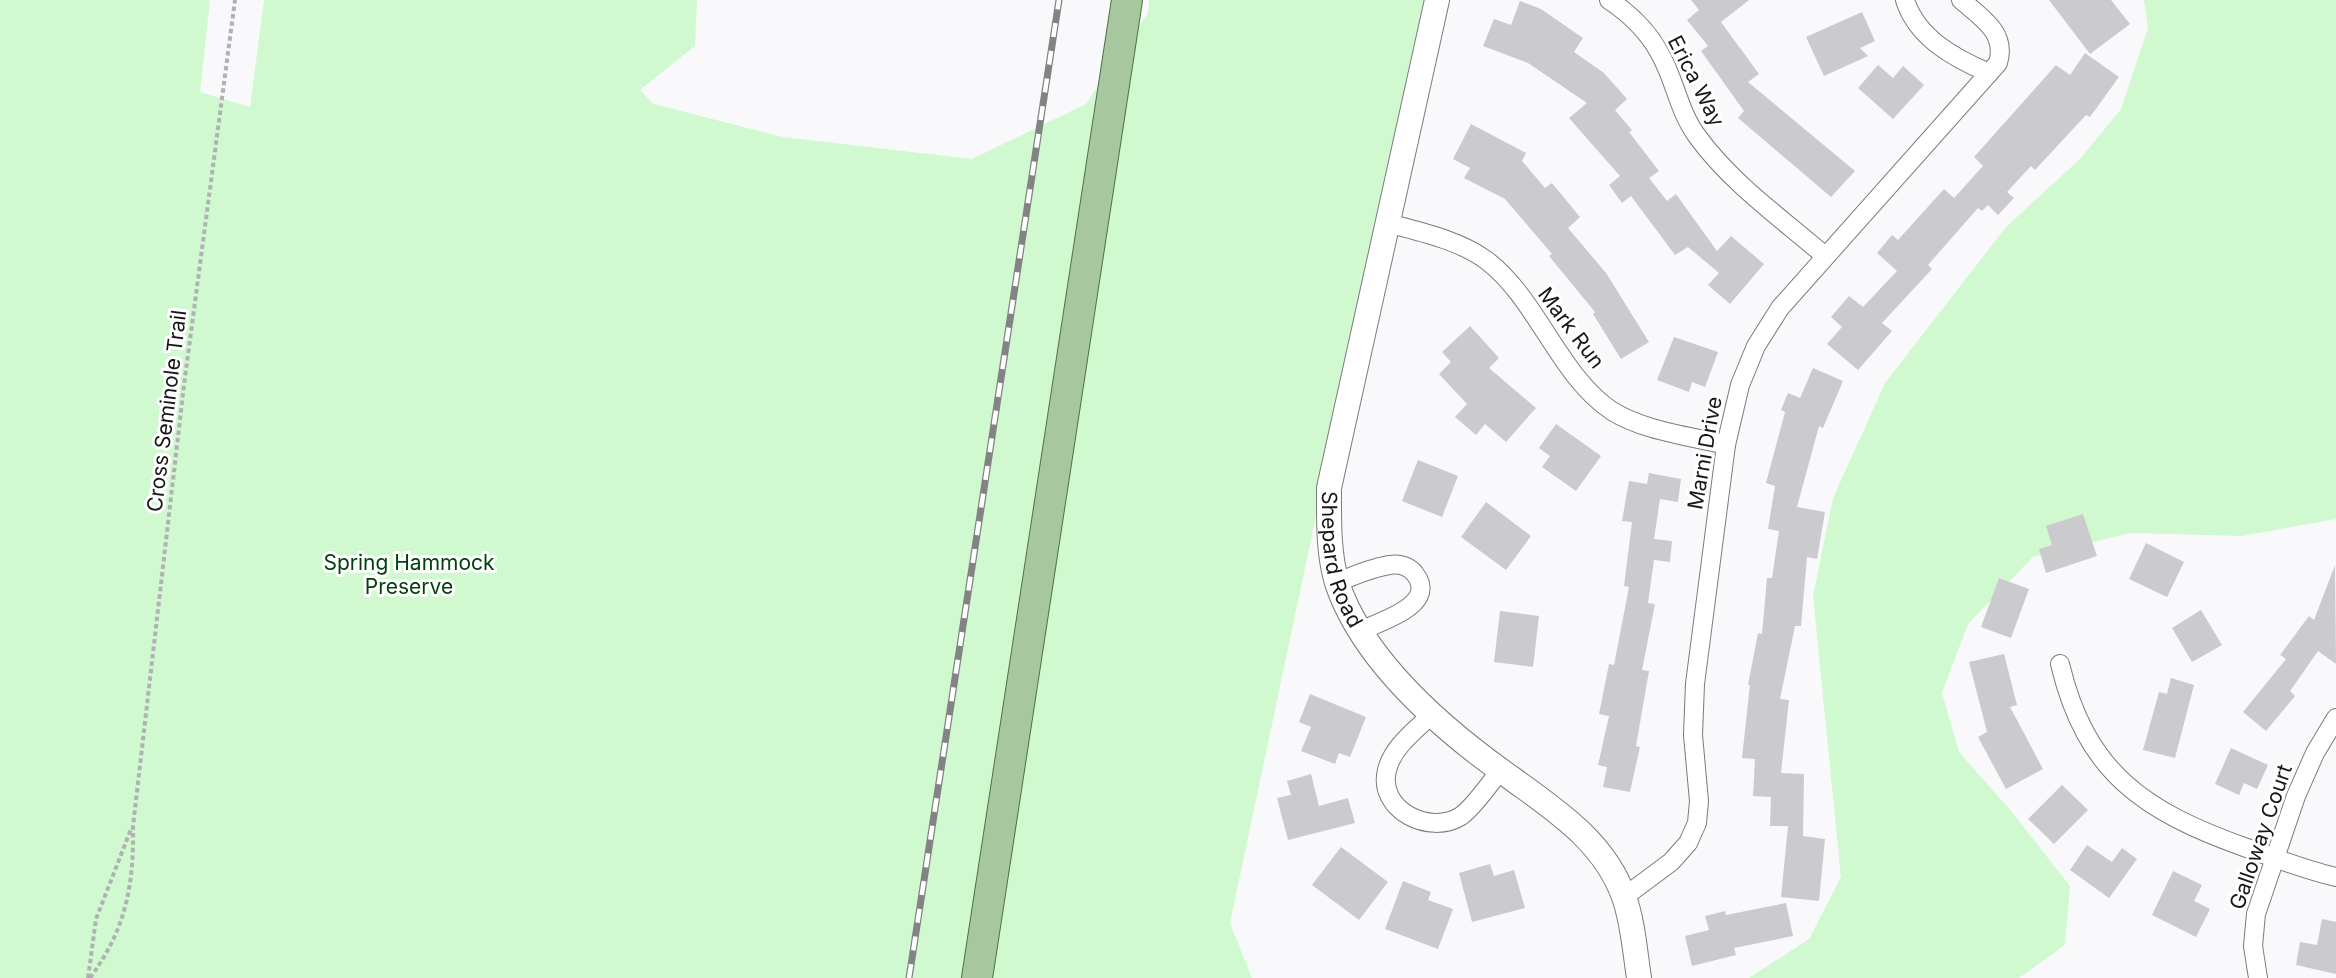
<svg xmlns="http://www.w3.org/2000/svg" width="2336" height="978" font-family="Inter,sans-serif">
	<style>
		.green { fill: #d0f9d0 }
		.building { fill: #cbcbce }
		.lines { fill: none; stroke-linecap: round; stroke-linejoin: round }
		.minor-casing { stroke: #7a7b7d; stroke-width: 20 }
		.tertiary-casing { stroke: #7a7b7d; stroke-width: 26 }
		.primary-casing { stroke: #4f7145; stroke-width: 32 }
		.path { stroke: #b1b1b3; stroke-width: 4; stroke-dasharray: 4.5 3; stroke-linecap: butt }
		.minor { stroke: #fff; stroke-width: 18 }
		.tertiary { stroke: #fff; stroke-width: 24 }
		.primary { stroke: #a7c79e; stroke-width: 30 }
		.rail-casing { stroke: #838385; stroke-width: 7 }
		.rail { stroke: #fff; stroke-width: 4.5; stroke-dasharray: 14; stroke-linecap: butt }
		.labels { text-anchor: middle; stroke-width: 6; stroke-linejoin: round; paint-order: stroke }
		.street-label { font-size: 21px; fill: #171718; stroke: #fff }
		.park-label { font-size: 21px; fill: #03420d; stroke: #fff }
	</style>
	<rect width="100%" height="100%" fill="#f9f9fc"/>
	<g class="green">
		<polygon points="0,0 210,0 200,92 250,107 264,0 697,0 695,46 640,90 654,104 783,137 972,159 1086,104 1105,75 967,978 0,978"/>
		<polygon points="1149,0 1425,0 1230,923 1252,978 987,978 1131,37 1148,13"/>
		<polygon points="2144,0 2336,0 2336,519 2242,536 2130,533 2033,557 1968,624 1942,693 1959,752 2011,811 2070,886 2065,945 2019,978 1749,978 1809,939 1841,877 1813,596 1833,498 1885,383 2006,227 2080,159 2121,109 2148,28"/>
	</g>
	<g class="building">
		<polygon points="1691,0 1749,0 1721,22 1759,74 1748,82 1855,171 1831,197 1738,118 1744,111 1701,51 1708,46 1687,20 1699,10"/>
		<polygon points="2049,0 2111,0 2130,24 2090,54"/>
		<polygon points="1520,1 1541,9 1583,38 1574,52 1604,73 1627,99 1615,110 1632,130 1629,132 1659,171 1649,178 1667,201 1676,194 1717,251 1731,236 1764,264 1730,304 1708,285 1719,273 1688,247 1675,255 1631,196 1622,203 1609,185 1620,176 1569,118 1587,103 1528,63 1483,46 1494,19 1511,25"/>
		<polygon points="1862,12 1875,41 1860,48 1868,56 1824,76 1806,37"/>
		<polygon points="2085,53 2119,77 2090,117 2086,115 2035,170 2031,166 2007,192 2014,198 1998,215 1988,205 1982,211 1978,208 1928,265 1932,269 1882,323 1892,331 1858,370 1827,344 1842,327 1831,317 1849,296 1863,307 1897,271 1877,253 1892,235 1898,240 1944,189 1954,198 1983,166 1974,157 2056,65 2070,75"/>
		<polygon points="1878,65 1893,78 1903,66 1924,85 1893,119 1858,88"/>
		<polygon points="1471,124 1526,153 1522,161 1545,188 1552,183 1580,217 1568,228 1606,273 1649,342 1621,359 1593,314 1595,312 1549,256 1552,254 1505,199 1464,178 1470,168 1453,159"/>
		<polygon points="1470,326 1499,358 1489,368 1536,408 1506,442 1485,424 1476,435 1455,417 1467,404 1439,374 1451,362 1442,352"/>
		<polygon points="1674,337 1718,352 1705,387 1692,382 1689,392 1657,380"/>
		<polygon points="1813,368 1843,381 1823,428 1819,426 1797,507 1825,512 1817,559 1807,557 1801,626 1795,626 1780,699 1789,700 1781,773 1804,774 1803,836 1825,839 1819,901 1781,897 1788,826 1770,826 1771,797 1753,796 1755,759 1742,758 1750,685 1748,685 1758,633 1762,634 1767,578 1772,578 1779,531 1768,529 1775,486 1766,483 1785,412 1781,410 1788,393 1800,398"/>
		<polygon points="1556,424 1601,456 1576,491 1542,467 1550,456 1539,448"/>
		<polygon points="1418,460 1458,476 1442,517 1402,501"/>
		<polygon points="1649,473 1681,479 1678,502 1660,499 1654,539 1672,541 1670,562 1654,560 1648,603 1655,604 1642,670 1649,671 1636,746 1640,747 1630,792 1603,787 1607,767 1598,765 1609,716 1599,714 1609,664 1614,665 1629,587 1624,586 1632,522 1622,521 1629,481 1647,484"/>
		<polygon points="1486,502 1531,536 1506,570 1461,537"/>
		<polygon points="2083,514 2097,556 2046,573 2039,549 2052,545 2046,526"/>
		<polygon points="2146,543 2184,562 2167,597 2129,579"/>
		<polygon points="2335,565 2336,664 2318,651 2290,691 2295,696 2266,731 2243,712 2286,659 2280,655 2309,616 2314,620"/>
		<polygon points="1999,578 2029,589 2011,638 1981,627"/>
		<polygon points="2201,610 2222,645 2192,662 2172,628"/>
		<polygon points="1500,611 1539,616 1533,667 1494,662"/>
		<polygon points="2004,654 2017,705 2010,707 2043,769 2006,789 1978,737 1987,732 1969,662"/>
		<polygon points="2171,678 2194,685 2175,758 2143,750 2159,692 2167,694"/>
		<polygon points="1310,694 1366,717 1350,757 1339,753 1335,764 1301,751 1311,727 1299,722"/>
		<polygon points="2231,748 2268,765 2257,789 2244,783 2239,795 2215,784"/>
		<polygon points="1311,774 1319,806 1348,798 1355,823 1288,840 1277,798 1291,795 1287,781"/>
		<polygon points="2062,785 2088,810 2054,844 2028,819"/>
		<polygon points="2087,845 2112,862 2122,848 2137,859 2109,898 2070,870"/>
		<polygon points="1341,847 1388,882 1359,920 1312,885"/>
		<polygon points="1490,864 1494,876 1514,870 1525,908 1472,922 1459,873"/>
		<polygon points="2173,871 2202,885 2194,901 2210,909 2196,937 2152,915"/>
		<polygon points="1403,881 1431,892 1428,900 1453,909 1438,949 1385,929"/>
		<polygon points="1786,903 1793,936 1734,948 1736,955 1692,966 1685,936 1709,930 1705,916 1725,911 1726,915"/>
		<polygon points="2322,919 2336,922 2336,974 2296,965 2300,942 2317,945"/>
	</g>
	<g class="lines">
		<g class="minor-casing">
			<g id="minor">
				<path d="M1609 0C1630 14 1647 30 1659 52 1675 79 1678 110 1697 136 1731 183 1781 218 1825 256"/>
				<path d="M1905 0C1917 38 1954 58 1989 73"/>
				<path d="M1388 223C1420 232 1459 240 1486 260 1537 298 1559 376 1612 411 1644 431 1690 436 1726 445"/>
				<path d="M1337 582C1354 576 1373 567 1390 565 1400 563 1410 567 1415 574 1439 605 1379 622 1360 631"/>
				<path d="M2060 664C2086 773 2144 811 2244 847 2275 858 2305 870 2336 877"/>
				<path d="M1432 714C1416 730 1393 746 1387 770 1377 810 1430 836 1461 816 1474 807 1490 783 1500 771"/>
				<path d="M1624 897 1671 862 1688 843 1697 823 1699 801 1693 735 1695 684 1726 445 1740 385 1756 346 1780 308 1998 63C2007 33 1982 18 1961 0"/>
				<polyline points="2258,978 2253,946 2256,914 2296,796 2315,753 2336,718"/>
			</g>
		</g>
		<g class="tertiary-casing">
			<g id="tertiary">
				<path id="s1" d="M1437 0 1329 488C1329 519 1328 553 1337 583 1364 663 1447 733 1514 780 1558 812 1605 843 1624 897 1633 922 1635 952 1639 978"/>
			</g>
		</g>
		<g class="primary-casing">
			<polyline id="primary" points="977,978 1127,0"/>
		</g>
		<g class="path">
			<polyline points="88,978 96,919 131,829"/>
			<path d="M90 978C126 929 134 885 133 826L184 385 235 0"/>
		</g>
		<use href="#minor" class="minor"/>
		<use href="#tertiary" class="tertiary"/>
		<use href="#primary" class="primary"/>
		<g class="rail-casing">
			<polyline id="rail" points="909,978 1059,0"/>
		</g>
		<use href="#rail" class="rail"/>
	</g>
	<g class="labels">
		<g class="street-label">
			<text transform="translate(1696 81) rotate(63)" y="7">Erica Way</text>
			<text transform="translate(1571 328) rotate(53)" y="7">Mark Run</text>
			<text transform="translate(167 411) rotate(-83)" y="7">Cross Seminole Trail</text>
			<text transform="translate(1705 453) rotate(-80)" y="7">Marni Drive</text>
			<text dy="7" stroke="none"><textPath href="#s1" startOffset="573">Shepard Road</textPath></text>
			<text transform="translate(2261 837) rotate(-71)" y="7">Galloway Court</text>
		</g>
		<g class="park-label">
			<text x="409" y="570">Spring Hammock<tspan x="409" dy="24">Preserve</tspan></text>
		</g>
	</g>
</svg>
